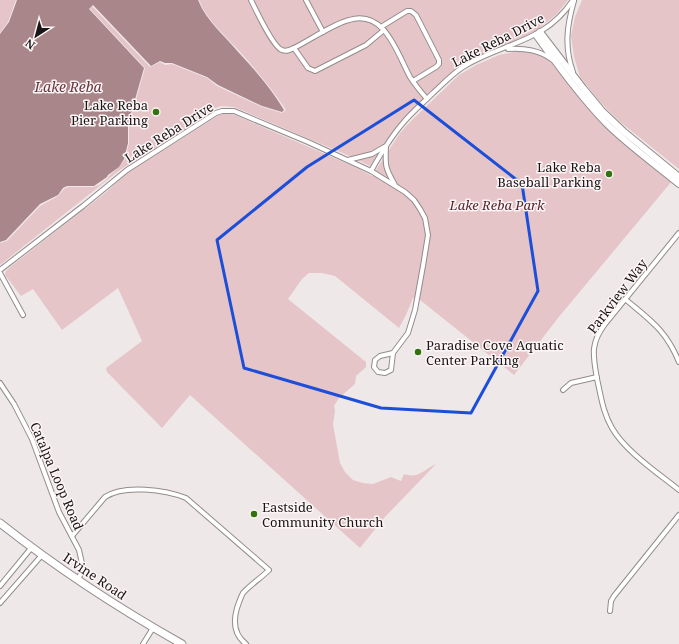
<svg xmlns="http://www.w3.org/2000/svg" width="679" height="644" font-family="'Noto Serif',serif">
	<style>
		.green { fill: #e6c5c9 }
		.water { fill: #a8868a }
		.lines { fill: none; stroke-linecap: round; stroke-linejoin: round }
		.street-casing { stroke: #938c8c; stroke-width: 6 }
		.secondary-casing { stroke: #938c8c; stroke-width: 8 }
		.primary-casing { stroke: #938c8c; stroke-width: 9 }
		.street { stroke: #fff; stroke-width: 4 }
		.secondary { stroke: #fff; stroke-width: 6 }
		.primary { stroke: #fff; stroke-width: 7 }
		.marked { fill: none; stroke: #1d4ed8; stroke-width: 3; stroke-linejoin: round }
		.poi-dot { fill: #33730d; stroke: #fdf5f6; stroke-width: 1.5 }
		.labels { text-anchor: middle; stroke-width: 3; stroke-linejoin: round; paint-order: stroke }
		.street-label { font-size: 13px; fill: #181516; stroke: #fdf5f6 }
		.poi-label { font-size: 13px; fill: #181516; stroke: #fdf5f6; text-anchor: end }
		.park-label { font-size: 13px; font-style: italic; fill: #55242e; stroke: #fdf5f6 }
		.water-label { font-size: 14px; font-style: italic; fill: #68363f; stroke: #fdf5f6 }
	</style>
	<rect width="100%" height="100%" fill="#efe8e9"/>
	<g class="green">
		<polygon points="0,0 16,0 8,22 0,33"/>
		<path d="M199 0H568L556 15 537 30 501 47 469 60 456 68 402 120 383 145 370 166 345 154 234 107 221 106 213 109 181 132 120 170 0 265V243L7 241 40 206 58 196 64 189 68 187H93L99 185 108 178 109 176 119 167 125 159 129 143V124L145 68 90 9 92 6 150 67 160 62 165 65 172 64 207 78 217 86 262 107 282 113 286 110C273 90 257 71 241 53 226 36 208 22 199 0Z"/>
		<polygon points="582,0 679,0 679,169 619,121 599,101 580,77 574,57 571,36 575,17"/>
		<path d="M518 51 533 53 547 59 556 67 599 120 672 181 558 318 514 375 420 300 413 298 406 315 399 328 335 276 322 273H309L302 279 288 299 366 362V367L356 376 355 384 339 398 334 406 335 411 333 424 340 463 345 472 353 480 363 483 373 484 391 477 401 481 404 474C419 479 423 470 436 464L384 518 360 548 190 395 162 428 107 372 106 368 142 341 118 288 62 330 33 289 21 296 5 275 6 271 10 267 105 193 126 174 219 115 226 113 235 115 355 167 372 176 400 133 412 120 459 75 476 65 499 55Z"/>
	</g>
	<path class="water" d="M17 0H198C207 22 225 36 240 54 256 71 272 90 284 110L282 112 262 106 218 85 207 77 172 63H165L160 61 151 66 93 5 89 9 144 68 128 124V143L124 159 119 167 108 175 107 177 94 186H67L63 188 58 195 40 204 6 240 0 242V34L9 22Z"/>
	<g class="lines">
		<g class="street-casing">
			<g id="street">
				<path d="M251 0C256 10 273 47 282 50 286 52 290 50 294 48 310 40 333 24 349 20 385 9 397 53 410 77 415 85 421 92 427 99"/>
				<polyline points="306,0 323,32"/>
				<polyline points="381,27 407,11 411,11 416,15 439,60 439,64 436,67 413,81"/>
				<polyline points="294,48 308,68 315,71 366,45 384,30"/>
				<path d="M508 49C525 48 539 50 553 60"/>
				<path d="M573 72C564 47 567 25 574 1"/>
				<path d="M386 146C385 165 385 168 395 185"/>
				<polyline points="348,160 372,154 384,147"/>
				<path d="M371 171C380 155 390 138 403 123 412 112 423 103 433 93 443 84 452 74 463 67 503 42 544 44 573 0"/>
				<path d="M679 233 605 324C590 344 593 355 597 379 601 396 603 413 612 428 625 451 658 473 679 490"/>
				<polyline points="0,270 83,206 127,170 216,113 222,111 234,111 308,142 371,171 405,192 414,200 420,209 425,218 428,235 423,266 415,310 408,333 393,353"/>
				<polyline points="0,273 23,315"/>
				<path d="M625 299C650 320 666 330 679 362"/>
				<polygon points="393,353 391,370 385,373 378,372 374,367 375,360 380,356"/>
				<polyline points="0,383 14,404 32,439 59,512 79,550 83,568 78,580"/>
				<polyline points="563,390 571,383 597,377"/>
				<path d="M72 536 105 497C124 484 166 490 186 498L269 570C261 578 250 585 243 593 240 598 239 603 237 608 233 622 234 635 246 644"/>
				<polyline points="0,586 32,547"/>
				<polyline points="0,603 42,555"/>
				<polyline points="610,611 611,601 614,596 679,515"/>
				<polyline points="143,644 153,628"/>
			</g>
		</g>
		<g class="secondary-casing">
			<g id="secondary">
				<polyline points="540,32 583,88 602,111 623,131 679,177"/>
				<path d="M536 35C558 65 580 96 606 123 628 145 655 164 679 184"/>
			</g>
		</g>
		<g class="primary-casing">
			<path id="primary" d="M0 523C57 568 118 608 182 644"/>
		</g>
		<use href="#street" class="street"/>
		<use href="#secondary" class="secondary"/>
		<use href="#primary" class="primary"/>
	</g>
	<path class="marked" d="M414 100 522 184 538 291 471 413 381 408 244 368 217 240 307 167Z"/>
	<g class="poi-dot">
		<circle cx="156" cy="112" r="4"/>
		<circle cx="609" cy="174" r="4"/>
		<circle cx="418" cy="352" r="4"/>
		<circle cx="254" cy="514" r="4"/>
	</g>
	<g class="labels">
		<g class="street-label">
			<text transform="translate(498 40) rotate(-27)" y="5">Lake Reba Drive</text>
			<text transform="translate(169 132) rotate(-32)" y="5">Lake Reba Drive</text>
			<text transform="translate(617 296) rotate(-53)" y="5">Parkview Way</text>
			<text transform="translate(57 476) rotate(67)" y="5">Catalpa Loop Road</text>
			<text transform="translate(95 576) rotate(34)" y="5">Irvine Road</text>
		</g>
		<g class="poi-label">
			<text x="148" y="110">Lake Reba<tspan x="148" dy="15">Pier Parking</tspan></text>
			<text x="601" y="172">Lake Reba<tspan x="601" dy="15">Baseball Parking</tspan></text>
			<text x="426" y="350" text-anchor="start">Paradise Cove Aquatic<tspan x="426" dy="15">Center Parking</tspan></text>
			<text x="262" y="512" text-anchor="start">Eastside<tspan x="262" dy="15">Community Church</tspan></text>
		</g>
		<g class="park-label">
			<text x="497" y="210">Lake Reba Park</text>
		</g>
		<g class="water-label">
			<text x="68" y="92">Lake Reba</text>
		</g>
	</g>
	<g transform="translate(36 36) rotate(216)" stroke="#fdf5f6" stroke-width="3" paint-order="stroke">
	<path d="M0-3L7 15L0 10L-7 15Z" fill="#181516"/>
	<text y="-6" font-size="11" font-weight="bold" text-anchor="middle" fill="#181516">N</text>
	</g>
</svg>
